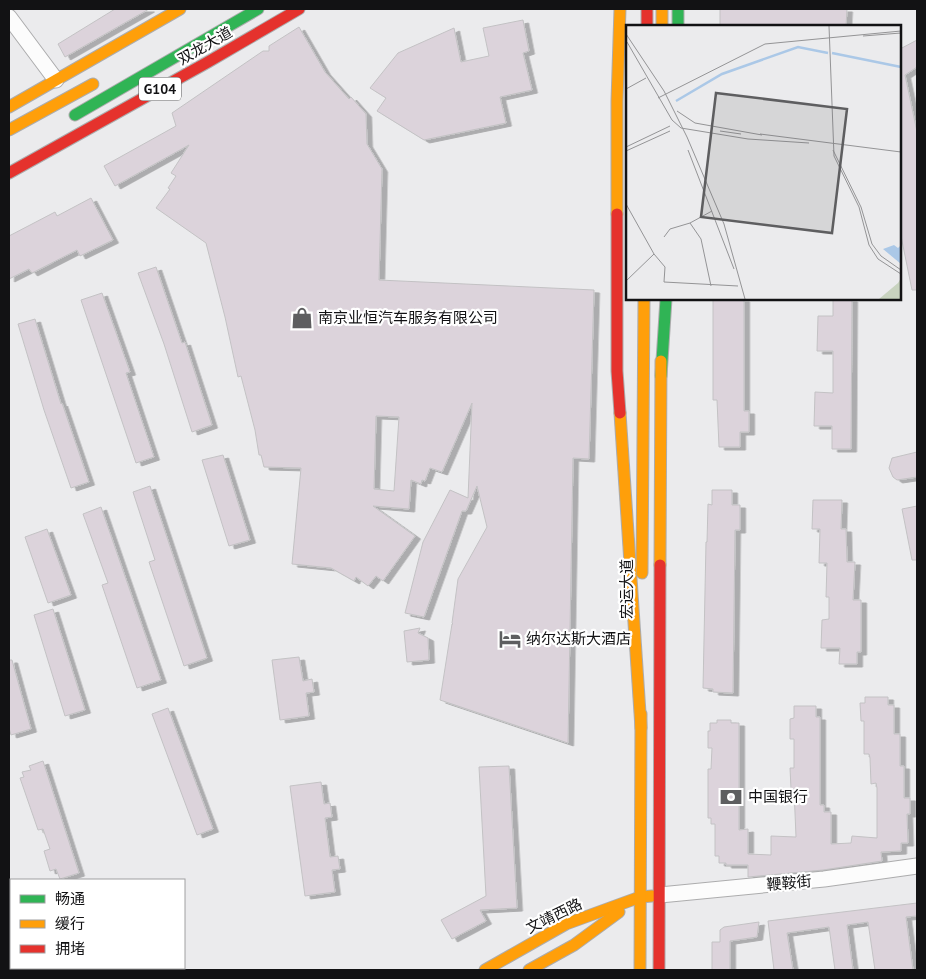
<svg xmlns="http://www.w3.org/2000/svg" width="926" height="979" font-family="'PT Sans','Noto Sans SC',sans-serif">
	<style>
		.building { fill: #dcd3db; stroke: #c3c2c4; fill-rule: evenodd; filter: url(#shadow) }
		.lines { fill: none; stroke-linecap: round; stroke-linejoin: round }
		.street-casing { stroke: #acacad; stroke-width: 17 }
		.fast-casing { stroke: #acacad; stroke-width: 13 }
		.slow-casing { stroke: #acacad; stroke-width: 13 }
		.jam-casing { stroke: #acacad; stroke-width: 13 }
		.street { stroke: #fcfcfc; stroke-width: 15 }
		.fast { stroke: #30b455; stroke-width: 11 }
		.slow { stroke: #ff9f0a; stroke-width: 11 }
		.jam { stroke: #e5322d; stroke-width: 11 }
		.labels { text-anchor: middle; stroke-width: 4.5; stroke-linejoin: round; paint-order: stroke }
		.shield { fill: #fff; stroke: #59595a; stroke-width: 1 }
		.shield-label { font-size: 14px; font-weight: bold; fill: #121214 }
		.street-label { font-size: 15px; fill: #121214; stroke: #fff }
		.poi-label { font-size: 15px; fill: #121214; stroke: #fff; text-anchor: start }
		.inset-river { fill: none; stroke: #abc8e7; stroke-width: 2.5 }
		.inset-road { fill: none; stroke: #949496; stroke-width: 1 }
		.view { fill: #5e5e60; fill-opacity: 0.15; stroke: #5e5e60; stroke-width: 2.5 }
		.inset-edge { fill: none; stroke: #121214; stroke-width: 2.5 }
	</style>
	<defs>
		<filter id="shadow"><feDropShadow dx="5.5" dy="3" stdDeviation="0" flood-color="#0004"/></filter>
	</defs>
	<rect width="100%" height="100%" fill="#ebebed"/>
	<g class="building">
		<polygon points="115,9 149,9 65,57 58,44"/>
		<polygon points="720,9 847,9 846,26 720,26"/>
		<polygon points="523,20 529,51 523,53 532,90 500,97 506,123 424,140 377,111 386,98 370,88 398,53 454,28 461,62 489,56 483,28"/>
		<path d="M299 27 325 72 349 99 351 97 366 114 367 144 382 169 379 280 594 290 589 459 573 458 568 743 440 700 452 624H453L452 623 458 579 487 527 477 486 466 511H462L424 617 405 613 423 542 450 490 468 498 472 403 442 472 430 468 425 481 422 480 421 484 411 480 409 509 373 506 415 536 383 581 376 576 368 586 356 577 354 581 331 568 292 564 301 468 264 467 261 455H259L255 430 241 376 238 377 225 317 206 243 156 208 170 189 168 188 176 176 171 173 189 145 115 186 104 166 176 126 172 113 263 51H269V46ZM376 416 399 417 394 491 374 489Z"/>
		<polygon points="917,40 917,67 905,75 917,132 917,290 912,290 900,231 900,49"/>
		<polygon points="91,198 113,240 80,256 77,250 32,273 29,269 9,279 9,236 55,212 57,216"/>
		<polygon points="156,267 182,343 185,342 212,425 192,432 164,344 138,273"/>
		<polygon points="102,293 130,372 126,373 154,457 136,463 81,300"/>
		<polygon points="713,299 744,299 744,411 749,411 749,432 740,432 740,447 719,447 717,400 713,400"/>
		<polygon points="833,299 852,299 851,449 832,449 832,426 814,426 815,392 833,393 833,351 817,351 818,316 833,316"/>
		<polygon points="35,319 61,404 62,403 89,482 71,488 44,410 18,324"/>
		<polygon points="917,452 917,477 897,480 893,477 889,468 892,458"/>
		<polygon points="223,455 250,540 229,546 202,460"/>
		<polygon points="150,486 207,658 184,666 149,562 155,560 133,492"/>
		<polygon points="712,490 732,490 732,505 740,505 740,530 735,530 733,693 713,692 713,689 703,688 706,542 707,542 708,504 712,505"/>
		<polygon points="813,500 842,500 841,529 846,529 847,562 855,562 853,600 861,600 861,652 857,652 857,664 839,664 840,648 821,648 822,620 829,619 829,597 826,597 827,563 819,563 820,529 812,529"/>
		<polygon points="917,506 917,560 912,560 902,509"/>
		<polygon points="101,507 161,680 137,688 102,585 108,583 83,514"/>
		<polygon points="47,529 71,595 48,603 25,537"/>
		<polygon points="53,609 85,710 65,716 34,615"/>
		<polygon points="420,628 418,633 428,638 429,660 407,662 404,631"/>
		<polygon points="299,657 303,681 312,679 314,692 306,693 309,716 280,720 272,660"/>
		<polygon points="9,660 12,660 31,729 11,735 9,728"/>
		<polygon points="865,697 888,697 888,705 894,705 894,734 900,734 900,766 904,766 904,798 910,798 910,814 907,814 908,843 901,843 901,851 881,852 882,861 823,870 748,877 748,865 726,865 726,863 719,863 719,856 715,856 715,824 711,824 711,818 708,818 708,769 711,769 712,748 708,748 708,731 710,731 710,723 717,723 717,720 731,720 731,723 739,723 739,830 748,829 748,854 771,855 771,836 796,837 794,789 791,789 790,768 794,768 794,739 790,739 790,719 794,718 794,706 816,706 816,717 820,717 820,805 824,805 824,812 831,812 831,844 851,843 852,836 877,838 877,788 876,783 871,784 870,758 869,754 864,754 864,721 861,721 860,703 865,703"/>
		<polygon points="168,708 213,829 197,835 152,714"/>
		<polygon points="43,761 79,873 60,879 56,869 50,871 44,851 50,849 43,829 38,830 20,778 24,777 22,772 31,770 29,766"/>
		<polygon points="509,766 517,908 480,910 486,921 452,939 441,920 486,896 479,767"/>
		<polygon points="321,782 324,804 330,803 332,817 325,818 330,857 338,856 340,869 332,870 335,892 305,896 290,786"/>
		<polygon points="917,903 917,916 906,917 913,970 875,970 868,922 847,925 853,970 835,970 829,927 787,933 793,970 774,970 768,921"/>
		<polygon points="759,922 757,937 730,941 730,970 712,970 712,942 720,942 720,930 724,927"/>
	</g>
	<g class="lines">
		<g class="street-casing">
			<g id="street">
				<polyline points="9,17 56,80"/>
				<polyline points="660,895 824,879 917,866"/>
			</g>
		</g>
		<g class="fast-casing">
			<g id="fast">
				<polyline points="678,9 678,26"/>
				<polyline points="75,115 258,9"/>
				<polyline points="661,376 666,299"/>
			</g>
		</g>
		<g class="slow-casing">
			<g id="slow">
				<polyline points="662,9 662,26"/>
				<polyline points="9,107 180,9"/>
				<polyline points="9,130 93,84"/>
				<polyline points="617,214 617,101 620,9"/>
				<polyline points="620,413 641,728"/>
				<polyline points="660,565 661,361"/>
				<polyline points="642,573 644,299"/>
				<polyline points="485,970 566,924 640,897 652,896"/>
				<polyline points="529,970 574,945 619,912"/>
				<polyline points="640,970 641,714"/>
			</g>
		</g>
		<g class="jam-casing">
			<g id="jam">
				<polyline points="647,9 647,26"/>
				<polyline points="9,173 208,62 299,9"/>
				<polyline points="617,214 617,371 620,413"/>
				<polyline points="659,970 660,565"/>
			</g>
		</g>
		<use href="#street" class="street"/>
		<use href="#fast" class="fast"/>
		<use href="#slow" class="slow"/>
		<use href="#jam" class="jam"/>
	</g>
	<defs>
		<g id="shop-bare" transform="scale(1.725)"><path d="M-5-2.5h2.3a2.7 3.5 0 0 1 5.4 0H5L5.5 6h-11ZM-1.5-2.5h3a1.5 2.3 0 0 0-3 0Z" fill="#5e5e60" stroke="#fff" stroke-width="2.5" paint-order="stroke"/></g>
		<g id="hotel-bare" transform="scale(1.725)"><path d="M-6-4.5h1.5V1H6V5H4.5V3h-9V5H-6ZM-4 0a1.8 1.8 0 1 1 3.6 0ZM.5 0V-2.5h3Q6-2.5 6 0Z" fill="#5e5e60" stroke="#fff" stroke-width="2.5" paint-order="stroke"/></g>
		<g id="bank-bare" transform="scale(1.725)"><path d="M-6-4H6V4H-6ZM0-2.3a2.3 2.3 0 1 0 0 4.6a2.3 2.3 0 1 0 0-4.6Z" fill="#5e5e60" stroke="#fff" stroke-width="2.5" paint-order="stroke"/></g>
	</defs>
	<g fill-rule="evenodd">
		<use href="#shop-bare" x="302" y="318"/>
		<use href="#hotel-bare" x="510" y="639"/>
		<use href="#bank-bare" x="731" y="797"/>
	</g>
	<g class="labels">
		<rect class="shield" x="139" y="77.5" width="42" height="23" rx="4"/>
		<g class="shield-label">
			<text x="160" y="94">G104</text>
		</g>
		<g class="street-label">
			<text transform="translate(205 46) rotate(-30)" y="5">双龙大道</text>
			<text transform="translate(627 589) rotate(-90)" y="5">宏运大道</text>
			<text transform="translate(789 883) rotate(-5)" y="5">鞭鞍街</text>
			<text transform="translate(554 916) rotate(-26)" y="5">文靖西路</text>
		</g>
		<g class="poi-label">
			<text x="318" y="323">南京业恒汽车服务有限公司</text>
			<text x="526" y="644">纳尔达斯大酒店</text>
			<text x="748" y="802">中国银行</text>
		</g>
	</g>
	<g transform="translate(626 25)">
		<rect width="275" height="275" fill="#ebebed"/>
		<path d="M275 253V274H253L272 258Z" fill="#c8d3bf"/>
		<path d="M268 220 272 223 275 220V239L257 224Z" fill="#abc8e7"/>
		<path class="inset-river" d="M206 28 275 42M50 76 96 49 172 22 202 28"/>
		<path class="inset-road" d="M203 1 208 131 233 182 243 220 252 234 275 249M0 9 38 66 61 112 98 199 119 274M237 11 275 8M1 17 46 95 55 103 122 114 183 118M0 64 20 53M32 73 139 19 275 6M51 86 69 98 136 110M94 106 115 109M134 109 275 127M0 122 44 101M62 125 108 244M207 125 235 182 246 219 255 231 275 245M0 126 44 106M0 179 28 229 0 256M64 198 75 214 85 261M38 212 44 204 64 198 86 186M28 229 39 242 38 257 112 261"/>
		<path class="view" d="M90 68 221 84 206 208 75 192Z"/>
		<rect width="275" height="275" class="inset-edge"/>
	</g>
	<rect width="926" height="979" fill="none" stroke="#121214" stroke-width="20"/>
	<rect x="10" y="879" width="175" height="90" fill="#ffffff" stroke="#a0a0a1"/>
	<rect x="20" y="895" width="25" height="8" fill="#30b455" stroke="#a0a0a1"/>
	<text x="55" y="904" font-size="15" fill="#121214">畅通</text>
	<rect x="20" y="920" width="25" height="8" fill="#ff9f0a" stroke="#a0a0a1"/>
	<text x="55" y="929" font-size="15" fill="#121214">缓行</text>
	<rect x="20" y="945" width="25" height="8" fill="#e5322d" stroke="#a0a0a1"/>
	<text x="55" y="954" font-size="15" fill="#121214">拥堵</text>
</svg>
